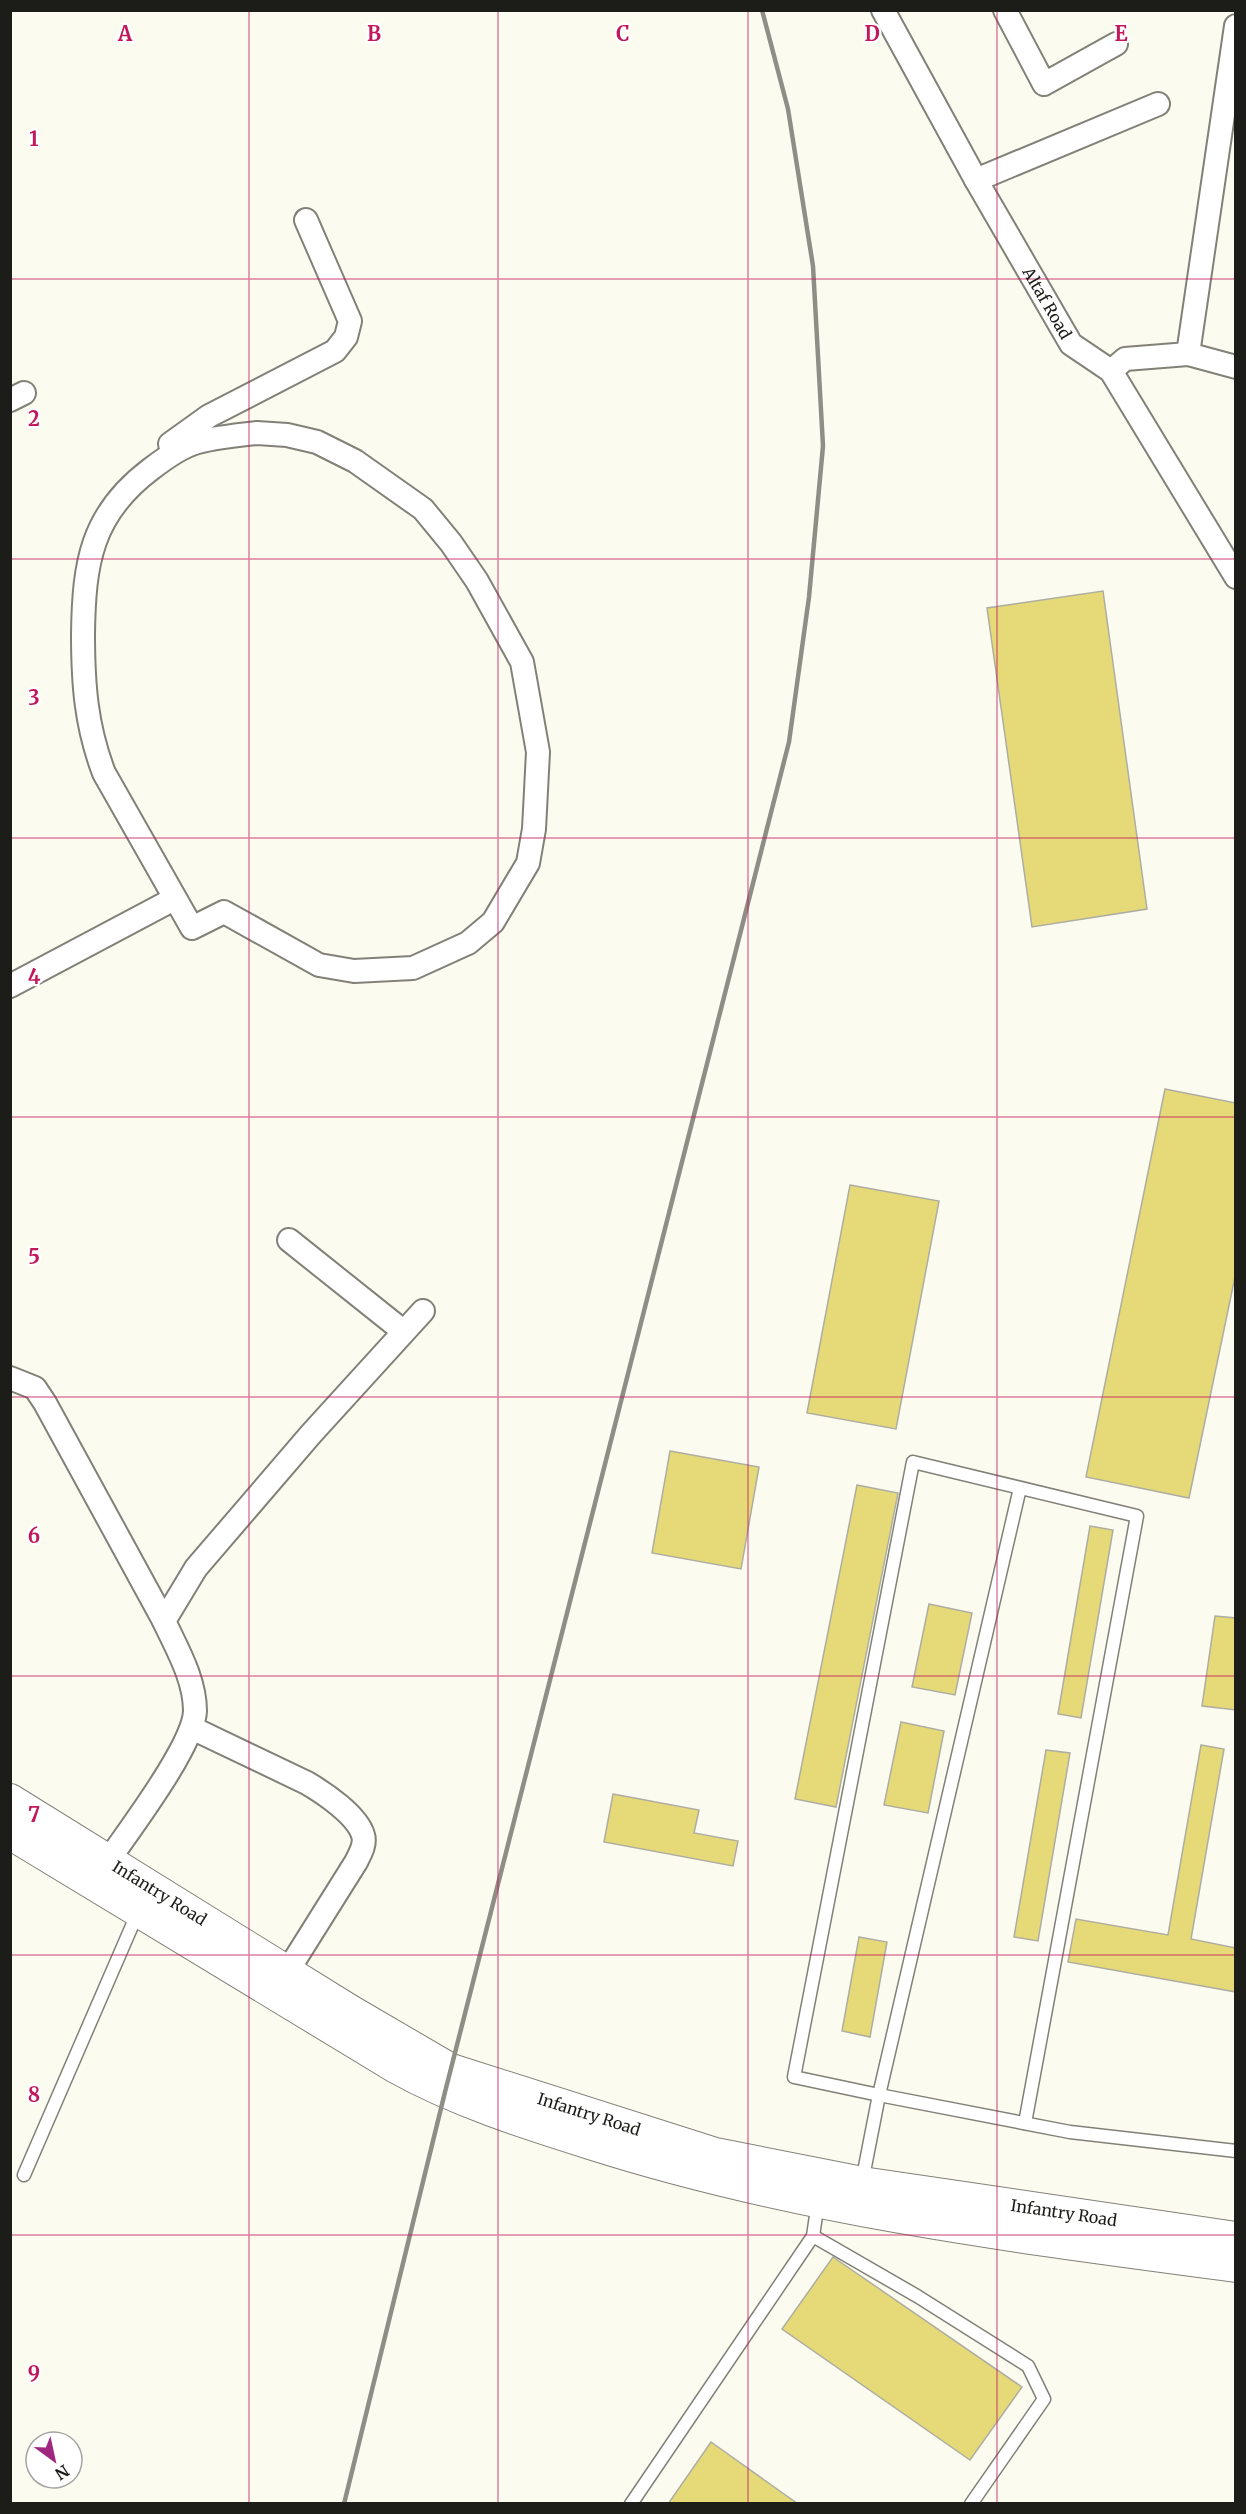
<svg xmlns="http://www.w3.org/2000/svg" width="1246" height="2514" font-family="Merriweather,serif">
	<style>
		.building { fill: #e6da78; stroke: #aeada2; stroke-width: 1.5 }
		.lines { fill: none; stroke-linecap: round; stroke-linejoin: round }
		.service-casing { stroke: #828178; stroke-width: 15 }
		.minor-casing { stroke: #828178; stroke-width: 26 }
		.secondary-casing { stroke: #828178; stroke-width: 34 }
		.service { stroke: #fff; stroke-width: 12 }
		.minor { stroke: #fff; stroke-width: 22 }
		.secondary { stroke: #fff; stroke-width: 32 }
		.rail { stroke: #8e8e86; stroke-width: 4.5 }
		.grid { fill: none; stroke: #c2185b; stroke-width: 1.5; stroke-opacity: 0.55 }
		.labels { text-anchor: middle; stroke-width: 4.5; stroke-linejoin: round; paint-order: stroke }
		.street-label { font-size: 16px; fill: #1c1c18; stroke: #fff }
		.grid-label { font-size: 20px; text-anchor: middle; font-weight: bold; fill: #c2185b; stroke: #fff; stroke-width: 4.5; stroke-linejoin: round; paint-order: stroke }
	</style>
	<rect width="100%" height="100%" fill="#fcfbf0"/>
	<g class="building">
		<polygon points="1103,591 1147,909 1032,927 987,608"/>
		<polygon points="1165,1089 1236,1103 1236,1272 1189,1498 1086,1477"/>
		<polygon points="850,1185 939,1201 896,1429 807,1413"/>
		<polygon points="670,1451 759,1467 741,1569 652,1553"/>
		<polygon points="857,1485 898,1493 836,1807 795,1799"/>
		<polygon points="1090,1526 1113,1530 1081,1718 1058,1714"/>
		<polygon points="929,1604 972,1613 955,1695 912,1687"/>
		<polygon points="1215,1616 1236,1618 1236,1710 1202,1706"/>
		<polygon points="901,1722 944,1731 928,1813 884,1805"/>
		<polygon points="1201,1745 1224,1749 1191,1939 1236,1948 1236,1992 1068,1962 1076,1919 1168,1935"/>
		<polygon points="1046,1750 1070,1753 1038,1941 1014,1937"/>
		<polygon points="613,1794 699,1810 694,1833 738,1841 733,1866 604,1842"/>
		<polygon points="859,1937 887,1942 870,2037 842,2031"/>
		<polygon points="833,2257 1022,2387 970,2460 782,2329"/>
		<polygon points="711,2442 798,2504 668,2504"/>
	</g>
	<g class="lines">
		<g class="service-casing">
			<g id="service">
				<polyline points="1020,1488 879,2095 794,2077 913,1462 1137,1516 1025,2123"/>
				<polyline points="24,2175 138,1912"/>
				<polyline points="862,2182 879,2095 1070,2132 1236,2151"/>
				<polyline points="813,2236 917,2296 1028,2366 1044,2399 971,2504"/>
				<polyline points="631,2504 813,2236 818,2202"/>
			</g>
		</g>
		<g class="minor-casing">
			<g id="minor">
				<path id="s1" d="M883 10 976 180 1071 344 1111 371 1236 577"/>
				<polyline points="1005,10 1044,84 1116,44"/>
				<polyline points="976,180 1158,104"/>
				<polyline points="1188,354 1236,367"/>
				<polyline points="1111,371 1125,359 1188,354 1236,26"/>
				<polyline points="10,400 24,393"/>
				<path d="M257 433 287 435 317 442 355 461 423 509 451 543 477 581 522 662 538 752 534 829 528 863 493 922 468 943 413 968 354 971 319 965 224 912 192 928 104 773C86 726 83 684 83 634 84 563 91 514 151 469 164 459 182 446 198 442 217 437 238 435 257 433Z"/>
				<polyline points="170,444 209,416 335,351 346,337 350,321 306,220"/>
				<polyline points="10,986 174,899"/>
				<polyline points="289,1240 403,1331"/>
				<polyline points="10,1378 35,1388 45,1403 164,1621"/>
				<path d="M192 1728 307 1783C324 1793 357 1815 363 1835 366 1844 360 1854 356 1862L287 1972"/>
				<path d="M108 1861C129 1830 194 1745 195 1711 195 1679 177 1649 164 1621L196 1568 311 1434 423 1311"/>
			</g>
		</g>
		<g class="secondary-casing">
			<g id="secondary">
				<path id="s2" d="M10 1800 350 2011 451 2070 715 2154 862 2183 1236 2238"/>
				<path d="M10 1833 396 2067C457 2101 523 2122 590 2143 800 2210 1018 2237 1236 2266"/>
			</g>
		</g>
		<use href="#service" class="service"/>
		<use href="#minor" class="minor"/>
		<use href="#secondary" class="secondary"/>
		<polyline class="rail" points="344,2504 445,2092 789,742 809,597 823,446 813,266 788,109 762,10"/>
	</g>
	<path class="grid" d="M249 10V2504M498 10V2504M748 10V2504M997 10V2504M10 279H1236M10 559H1236M10 838H1236M10 1117H1236M10 1397H1236M10 1676H1236M10 1955H1236M10 2235H1236"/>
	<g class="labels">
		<g class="street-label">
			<text dy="6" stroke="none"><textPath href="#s1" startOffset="336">Altaf Road</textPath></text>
			<text dy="6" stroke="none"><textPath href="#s2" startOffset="176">Infantry Road</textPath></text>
			<text dy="6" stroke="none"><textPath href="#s2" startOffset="662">Infantry Road</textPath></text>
			<text dy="6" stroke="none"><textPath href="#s2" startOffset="1148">Infantry Road</textPath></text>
		</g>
	</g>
	<g class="grid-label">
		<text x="125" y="41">A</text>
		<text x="374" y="41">B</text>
		<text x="623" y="41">C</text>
		<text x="872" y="41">D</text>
		<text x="1121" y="41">E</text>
		<text x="34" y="146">1</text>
		<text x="34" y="426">2</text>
		<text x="34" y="705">3</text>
		<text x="34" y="984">4</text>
		<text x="34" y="1264">5</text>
		<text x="34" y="1543">6</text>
		<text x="34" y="1822">7</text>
		<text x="34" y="2102">8</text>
		<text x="34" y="2381">9</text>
	</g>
	<rect width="1246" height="2514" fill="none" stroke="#1c1c18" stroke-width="24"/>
	<g transform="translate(54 2460) rotate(147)"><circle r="28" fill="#ffffff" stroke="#a4a4a3" stroke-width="1.5"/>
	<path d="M0-4.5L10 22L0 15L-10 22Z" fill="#a0277f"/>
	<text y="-9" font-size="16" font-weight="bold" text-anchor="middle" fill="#1c1c18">N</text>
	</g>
</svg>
